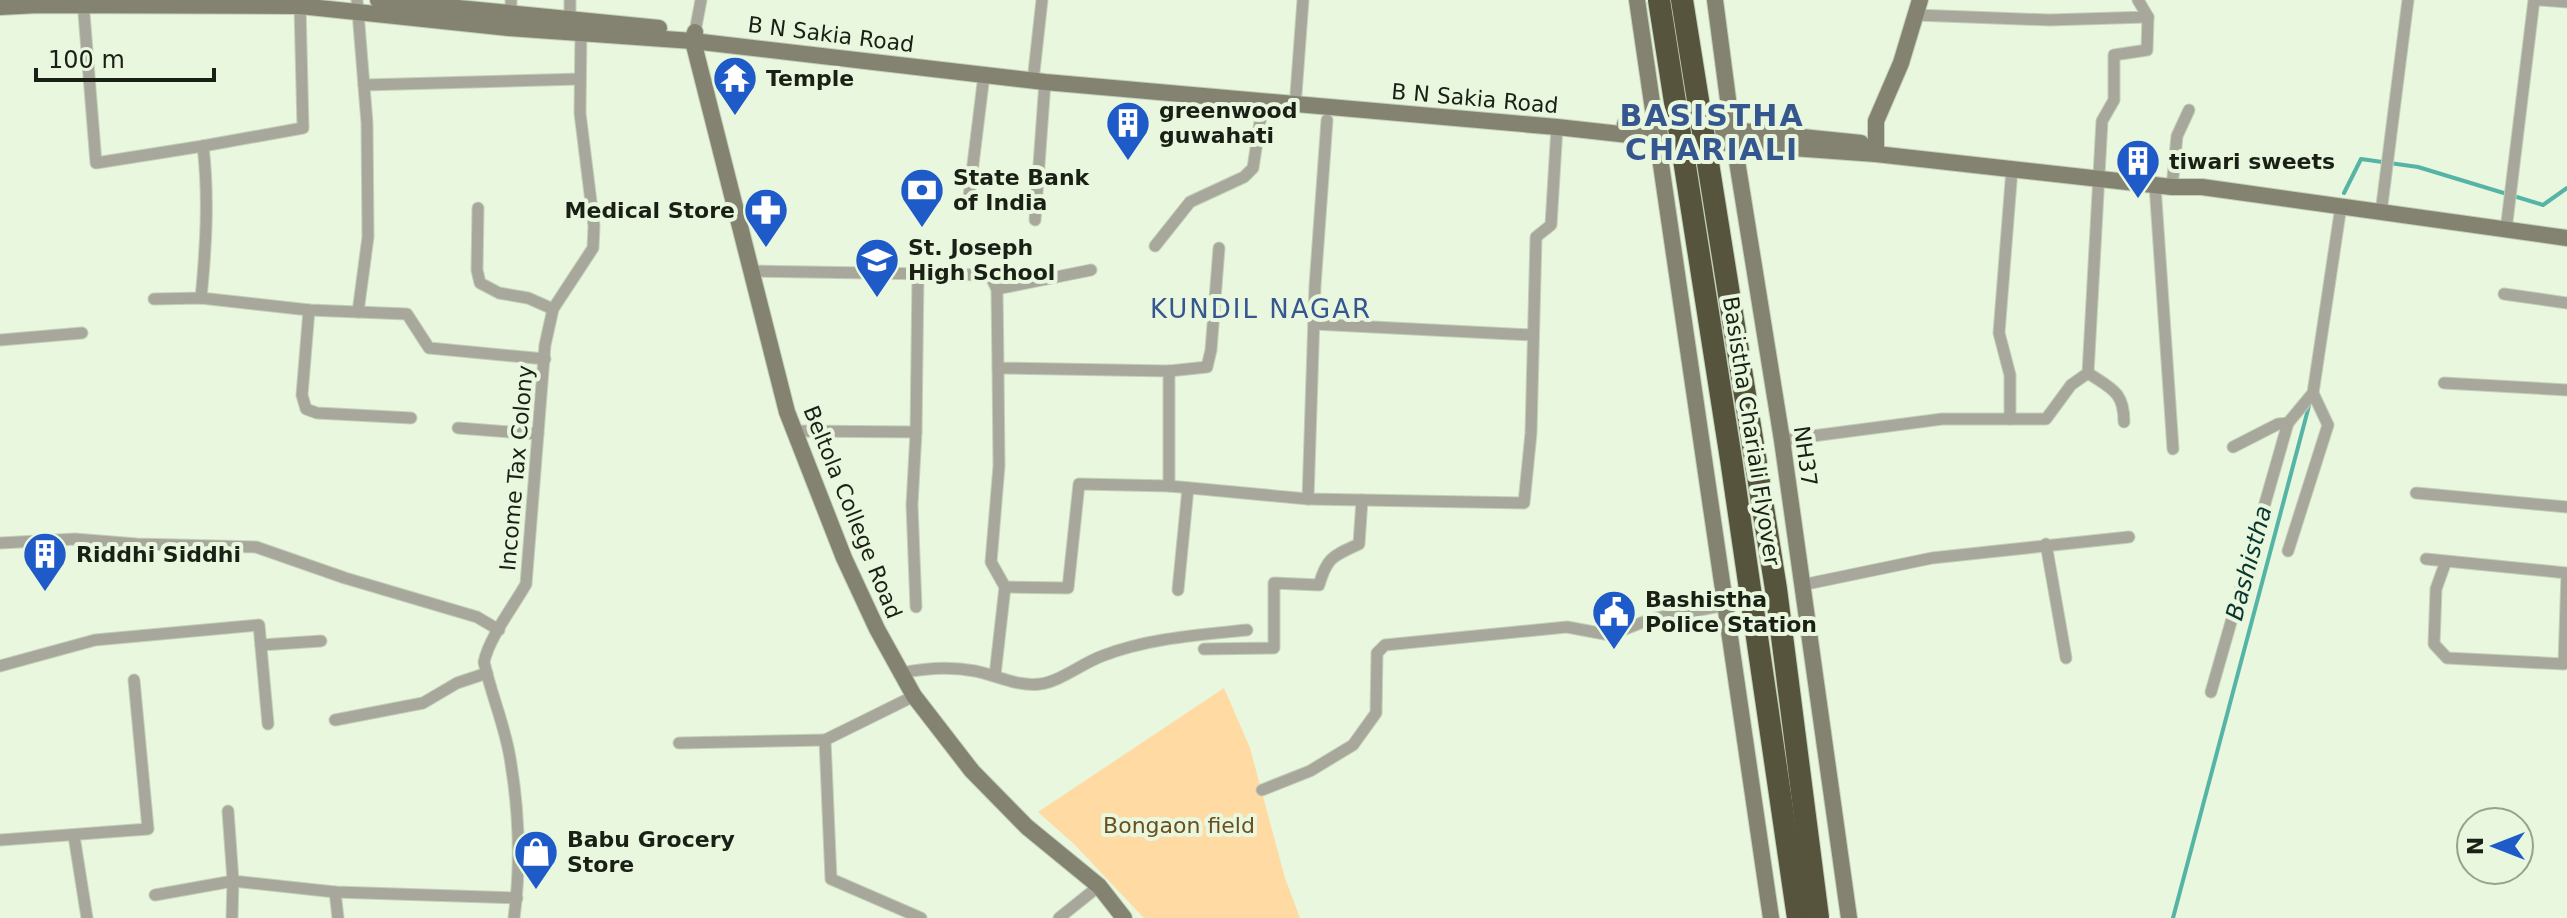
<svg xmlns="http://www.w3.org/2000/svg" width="2567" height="918" font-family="'DejaVu Sans',sans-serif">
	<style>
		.green { fill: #ffdba3 }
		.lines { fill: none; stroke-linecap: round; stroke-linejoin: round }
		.stream { stroke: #56b4a6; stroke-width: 4 }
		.street-casing { stroke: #c3d0b9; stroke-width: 13 }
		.secondary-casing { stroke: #c3d0b9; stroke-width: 18 }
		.street { stroke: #a8a79b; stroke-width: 11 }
		.secondary { stroke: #848372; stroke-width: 16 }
		.highway-bridge-casing { stroke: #c3d0b9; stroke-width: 24; stroke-linecap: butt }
		.highway-bridge { stroke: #56543d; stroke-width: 22 }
		.labels { text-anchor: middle; stroke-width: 8; stroke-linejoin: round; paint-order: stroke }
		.street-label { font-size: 22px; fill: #1b2017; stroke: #e8f7dd }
		.poi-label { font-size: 22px; font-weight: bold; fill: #1b2017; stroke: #e8f7dd; text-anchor: start }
		.park-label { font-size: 22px; fill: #6a5020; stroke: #e8f7dd }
		.water-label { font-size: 24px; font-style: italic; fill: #083630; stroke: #e8f7dd }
		.quarter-label { font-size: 26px; letter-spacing: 2px; fill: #36568f; stroke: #e8f7dd }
		.district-label { font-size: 30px; font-weight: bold; letter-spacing: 2px; fill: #36568f; stroke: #e8f7dd }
	</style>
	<rect width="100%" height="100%" fill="#e8f7dd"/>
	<polygon class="green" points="1224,688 1250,748 1285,878 1300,918 1144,918 1075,845 1038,812"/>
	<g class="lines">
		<g class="stream">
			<polyline points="2344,193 2361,159 2418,167 2543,205 2567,188"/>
			<polyline points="2173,918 2310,402"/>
		</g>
		<g class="street-casing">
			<g id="street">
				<polyline points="357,0 367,123 368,237 358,312"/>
				<polyline points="570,0 570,19"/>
				<polyline points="2539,0 2567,2"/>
				<polyline points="83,1 96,163 203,146"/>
				<polyline points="511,12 511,0"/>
				<polyline points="1916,15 2049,20 2148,17 2138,0"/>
				<polyline points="695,32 701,0"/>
				<polyline points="1034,72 1042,0"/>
				<polyline points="364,85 580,79"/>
				<polyline points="1296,94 1303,0"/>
				<polyline points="2155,185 2173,449"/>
				<polyline points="2172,187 2177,136 2189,110"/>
				<polyline points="968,205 984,75"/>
				<polyline points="478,208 477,270 480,283 499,293 528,298 553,309"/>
				<polyline points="2381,213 2408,0"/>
				<polyline points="1035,220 1045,82"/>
				<polyline points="2506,230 2534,0"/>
				<polyline points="1155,246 1190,202 1244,177 1253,168 1263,102"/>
				<polyline points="1091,270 997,289 998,368 1169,371 1169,486"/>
				<polyline points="751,271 990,275 997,289"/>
				<polyline points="2504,294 2567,303"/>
				<path d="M201 298C206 247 209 197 203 146L303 128 300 6"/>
				<polyline points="154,299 201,298 309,310 407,314 429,348 545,359"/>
				<polyline points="309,310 302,395 306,409 317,413 411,418"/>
				<polyline points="1314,324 1532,335"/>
				<polyline points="0,340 82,333"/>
				<polyline points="1169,371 1207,367 1211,350 1219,248"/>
				<path d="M2088 373C2112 389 2124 392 2124 422"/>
				<polyline points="2444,383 2567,390"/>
				<polyline points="2313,393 2341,206"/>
				<polyline points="2010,419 2010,375 1999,333 2012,169"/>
				<polyline points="458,428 538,434"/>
				<polyline points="795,431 916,432"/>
				<polyline points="1782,440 1942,419 2046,419 2071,385 2088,373 2102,121 2114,100 2114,55 2147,50 2148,17"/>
				<polyline points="2233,447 2278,424 2288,423 2313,393 2328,425 2288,551"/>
				<polyline points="2416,493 2567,507"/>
				<polyline points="1308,499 1315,286 1327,120"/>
				<polyline points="0,543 75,539 137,544 256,547 345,578 477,617 499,630"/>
				<polyline points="2046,544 2066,658"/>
				<polyline points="2426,559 2567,573 2564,664 2447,658 2434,644 2436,589 2446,561"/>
				<polyline points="1802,585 1932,558 2129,537"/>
				<polyline points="1005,587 1068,588 1079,484 1169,486 1308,499 1524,503 1531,433 1536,237 1551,225 1557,127"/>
				<polyline points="1178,590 1188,488"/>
				<polyline points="916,607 912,505 916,432 918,274"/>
				<polyline points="261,645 321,641"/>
				<path d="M1204 649 1274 648V583L1319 585C1327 557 1333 556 1359 544L1362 500"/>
				<polyline points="0,666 95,640 259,625 268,724"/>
				<path d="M901 673C926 668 949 666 975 671 996 675 1018 687 1040 684 1059 682 1083 663 1102 656 1148 638 1199 635 1247 630"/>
				<polyline points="995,675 1005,587 991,562 999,466 998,368"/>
				<polyline points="2211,692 2288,423"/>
				<polyline points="914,696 825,740 831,879 921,918"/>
				<polyline points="335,720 423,703 457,683 487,673"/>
				<polyline points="679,743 825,740"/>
				<polyline points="1262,790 1310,771 1353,745 1376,713 1377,653 1385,645 1567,627 1610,635 1651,619 1726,605"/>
				<polyline points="228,811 233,881 232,918"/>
				<polyline points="74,836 87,918"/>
				<polyline points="0,840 148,829 134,680"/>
				<polyline points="335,892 338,918"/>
				<polyline points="155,895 233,881 335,892 517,898"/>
				<path d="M514 918C521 865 519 810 510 758 505 726 491 694 484 662 489 638 513 607 526 584L545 345 553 309 593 248 594 226 580 113 581 28"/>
				<polyline points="1059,918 1099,886"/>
			</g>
		</g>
		<g class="secondary-casing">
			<g id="secondary">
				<polyline points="378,0 659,28"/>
				<polyline points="1637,0 1771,918"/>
				<polyline points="1715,0 1732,130 1782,440 1849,918"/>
				<polyline points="0,7 39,5 300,6 509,28 693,41 1045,82 1557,127 1656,138 1876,154 2172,187 2202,187 2567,238"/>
				<polyline points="695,32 693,41 787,412 844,558 877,629 914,696 972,771 1027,827 1099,886 1124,918"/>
				<polyline points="1625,124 1732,130 1861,143"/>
				<polyline points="1876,154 1876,121 1901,63 1920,0"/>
			</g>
		</g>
		<use href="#street" class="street"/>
		<use href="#secondary" class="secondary"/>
		<g class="highway-bridge-casing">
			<g id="highway-bridge">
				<polyline points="1659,0 1731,459 1798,918"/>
				<polyline points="1682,0 1776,589 1818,918"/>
			</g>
		</g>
		<use href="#highway-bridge" class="highway-bridge"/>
	</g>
	<defs>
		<g id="temple-pin" transform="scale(2.3)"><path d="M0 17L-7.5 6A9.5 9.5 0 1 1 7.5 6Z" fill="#1f5bc8" stroke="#e8f7dd"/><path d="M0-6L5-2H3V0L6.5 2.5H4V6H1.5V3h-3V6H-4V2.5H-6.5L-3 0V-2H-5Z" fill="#fff"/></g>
		<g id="building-pin" transform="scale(2.3)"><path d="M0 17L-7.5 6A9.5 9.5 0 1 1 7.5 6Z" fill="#1f5bc8" stroke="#e8f7dd"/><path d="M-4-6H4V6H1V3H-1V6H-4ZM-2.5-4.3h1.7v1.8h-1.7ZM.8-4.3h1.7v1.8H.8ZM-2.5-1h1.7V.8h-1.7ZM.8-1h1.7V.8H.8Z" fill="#fff"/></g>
		<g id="bank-pin" transform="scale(2.3)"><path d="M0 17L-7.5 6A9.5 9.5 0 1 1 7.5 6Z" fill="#1f5bc8" stroke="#e8f7dd"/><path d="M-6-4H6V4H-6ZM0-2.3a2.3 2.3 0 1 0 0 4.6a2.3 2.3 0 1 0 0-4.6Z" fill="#fff"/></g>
		<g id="pharmacy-pin" transform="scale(2.3)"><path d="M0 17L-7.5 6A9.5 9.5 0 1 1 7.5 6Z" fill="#1f5bc8" stroke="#e8f7dd"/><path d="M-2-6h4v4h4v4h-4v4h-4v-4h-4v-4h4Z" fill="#fff"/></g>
		<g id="school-pin" transform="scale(2.3)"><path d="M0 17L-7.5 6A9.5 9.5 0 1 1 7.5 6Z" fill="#1f5bc8" stroke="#e8f7dd"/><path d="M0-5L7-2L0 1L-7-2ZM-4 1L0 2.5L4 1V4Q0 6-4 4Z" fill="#fff"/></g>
		<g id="civic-pin" transform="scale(2.3)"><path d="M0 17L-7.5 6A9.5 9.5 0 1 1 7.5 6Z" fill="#1f5bc8" stroke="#e8f7dd"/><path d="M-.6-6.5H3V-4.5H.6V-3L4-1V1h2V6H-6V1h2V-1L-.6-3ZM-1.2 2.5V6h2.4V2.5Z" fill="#fff"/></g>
		<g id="shop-pin" transform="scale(2.3)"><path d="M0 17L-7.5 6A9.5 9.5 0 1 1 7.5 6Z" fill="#1f5bc8" stroke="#e8f7dd"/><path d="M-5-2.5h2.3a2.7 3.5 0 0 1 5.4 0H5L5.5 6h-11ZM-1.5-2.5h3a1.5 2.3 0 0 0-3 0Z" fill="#fff"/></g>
	</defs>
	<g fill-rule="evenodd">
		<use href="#temple-pin" x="735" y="78"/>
		<use href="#building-pin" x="1128" y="123"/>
		<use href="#building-pin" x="2138" y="161"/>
		<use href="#bank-pin" x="922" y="190"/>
		<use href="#pharmacy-pin" x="766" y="210"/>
		<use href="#school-pin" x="877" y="260"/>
		<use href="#building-pin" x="45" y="554"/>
		<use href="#civic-pin" x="1614" y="612"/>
		<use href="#shop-pin" x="536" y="852"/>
	</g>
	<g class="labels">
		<g class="street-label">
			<text transform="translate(831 34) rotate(7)" y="8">B N Sakia Road</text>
			<text transform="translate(1475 98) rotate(5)" y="8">B N Sakia Road</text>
			<text transform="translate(1752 431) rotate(81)" y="8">Basistha Chariali Flyover</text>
			<text transform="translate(1806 456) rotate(82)" y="8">NH37</text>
			<text transform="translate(516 468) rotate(-85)" y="8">Income Tax Colony</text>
			<text transform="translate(853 512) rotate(68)" y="8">Beltola College Road</text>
		</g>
		<g class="poi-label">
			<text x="766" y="86">Temple</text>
			<text x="1159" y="118">greenwood<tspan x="1159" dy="25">guwahati</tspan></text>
			<text x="2169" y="169">tiwari sweets</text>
			<text x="953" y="185">State Bank<tspan x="953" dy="25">of India</tspan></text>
			<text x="735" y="218" text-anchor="end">Medical Store</text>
			<text x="908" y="255">St. Joseph<tspan x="908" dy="25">High School</tspan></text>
			<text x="76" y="562">Riddhi Siddhi</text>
			<text x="1645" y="607">Bashistha<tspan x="1645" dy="25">Police Station</tspan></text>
			<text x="567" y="847">Babu Grocery<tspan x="567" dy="25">Store</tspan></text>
		</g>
		<g class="park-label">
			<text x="1179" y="833">Bongaon field</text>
		</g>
		<g class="water-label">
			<text transform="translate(2249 563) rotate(-75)" y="8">Bashistha</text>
		</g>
		<g class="quarter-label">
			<text x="1261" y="318">KUNDIL NAGAR</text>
		</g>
		<g class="district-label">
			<text x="1712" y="126">BASISTHA<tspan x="1712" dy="34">CHARIALI</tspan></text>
		</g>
	</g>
	<g transform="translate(2495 846) rotate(270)"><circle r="38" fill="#e8f7dd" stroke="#96a18e" stroke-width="2"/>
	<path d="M0-6L14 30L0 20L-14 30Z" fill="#1f5bc8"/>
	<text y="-12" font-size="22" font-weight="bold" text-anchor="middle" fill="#1b2017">N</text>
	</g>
	<path d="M36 68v12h178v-12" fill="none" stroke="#1b2017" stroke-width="4"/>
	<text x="48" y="68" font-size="24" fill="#1b2017" stroke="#e8f7dd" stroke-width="6" paint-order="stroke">100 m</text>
</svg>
